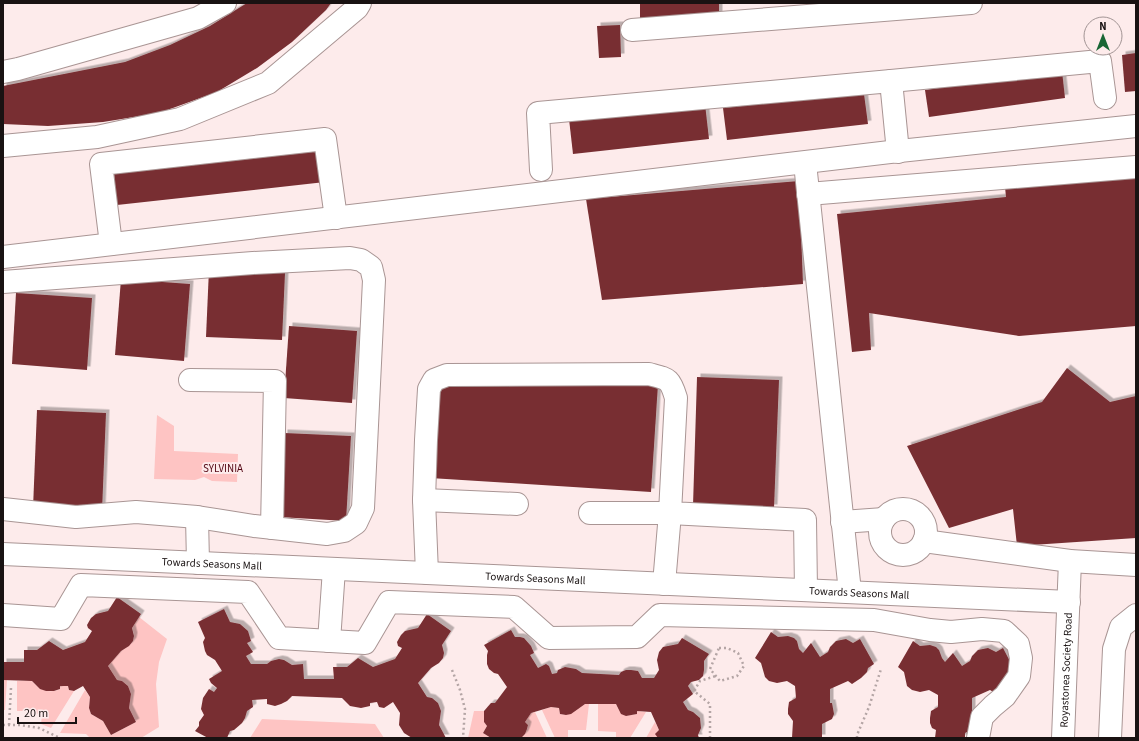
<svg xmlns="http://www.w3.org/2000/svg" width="1139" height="741" font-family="'Source Sans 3',sans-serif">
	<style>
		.green { fill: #fec4c3 }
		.building { fill: #782e32; filter: url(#shadow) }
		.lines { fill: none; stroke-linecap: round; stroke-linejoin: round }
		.minor-casing { stroke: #a99594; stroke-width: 24 }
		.path { stroke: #b4a5a5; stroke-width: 2.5; stroke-dasharray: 2 3; stroke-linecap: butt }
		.minor { stroke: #fff; stroke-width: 22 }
		.labels { text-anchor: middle; stroke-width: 4; stroke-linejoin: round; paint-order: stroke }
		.park-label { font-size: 11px; fill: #530613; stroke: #fdebeb }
		.street-label { font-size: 11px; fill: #191212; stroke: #fdebeb }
	</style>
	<defs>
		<filter id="shadow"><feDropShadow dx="3.5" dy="-3.5" stdDeviation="0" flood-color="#0004"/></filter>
	</defs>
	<rect width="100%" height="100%" fill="#fdebeb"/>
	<g class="green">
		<polygon points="157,415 174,426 174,451 238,454 237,482 212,481 204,477 195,480 154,479"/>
		<path d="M139 617 167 639 159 662 156 684 159 727 141 738H90L86 734 60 733 85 690 90 697 89 708 91 714 103 721 111 735 136 722 129 708 131 694 128 686 122 681 117 680 108 666C112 661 116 655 121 651 130 644 138 642 132 628Z"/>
		<polygon points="3,680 7,680 5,710 3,710"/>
		<path d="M17 681H32C40 690 49 694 60 689V686H68L69 690 74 691 51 728 41 724 42 715 29 711H17Z"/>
		<polygon points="585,704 589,704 586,730 568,730 568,738 555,738 542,710 551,707 559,708 560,714 566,715"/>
		<path d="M598 704H616C622 716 623 717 637 714V711L646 712 630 738H616V732L598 731Z"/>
		<polygon points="474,711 484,711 484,722 487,726 483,733 491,738 468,738"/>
		<path d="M535 712 547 738H520C525 735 527 731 528 725L525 722 531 713Z"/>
		<polygon points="262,719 375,724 384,738 250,738"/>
		<polygon points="655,722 659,730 656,734 658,738 646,738"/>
	</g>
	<g class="building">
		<polygon points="247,3 331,3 326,10 292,42 257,68 217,92 159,113 103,122 48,126 3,124 3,86 125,62 170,45 210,26"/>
		<polygon points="640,3 719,3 719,17 640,19"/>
		<polygon points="620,25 621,57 599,58 597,26"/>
		<polygon points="1136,53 1136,91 1125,92 1122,55"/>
		<polygon points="1062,71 1065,98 929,117 925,90"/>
		<polygon points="864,94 868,124 727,140 723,108 761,104 775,99 775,103"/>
		<polygon points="705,104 709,139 573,154 569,119"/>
		<polygon points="322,151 325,182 117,205 114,174"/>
		<polygon points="1136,175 1136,326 1019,336 869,313 871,350 852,352 837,214 1006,197 1005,187"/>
		<polygon points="799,181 803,284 602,300 586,199"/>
		<polygon points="209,269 285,273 282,340 206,337"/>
		<polygon points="121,279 190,284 184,361 115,355"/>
		<polygon points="16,293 92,298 87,370 12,364"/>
		<polygon points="289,326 357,331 352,403 284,398"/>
		<polygon points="1067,368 1110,402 1136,396 1136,538 1017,546 1013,509 949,528 907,446 1042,402"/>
		<polygon points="697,377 779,380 774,508 693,506"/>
		<polygon points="658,384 651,492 430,478 441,387"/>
		<polygon points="37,410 106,413 102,511 33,508"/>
		<polygon points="284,433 351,436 346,521 279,517"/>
		<polygon points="117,597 141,614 132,628 134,636 133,641 129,646 121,651 108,666 117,680 122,681 128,686 131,694 129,708 136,722 111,735 103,721 91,714 89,708 90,697 83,686 74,691 69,690 68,686 60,686 60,689 54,691 46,691 40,689 32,681 3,680 3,662 24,662 24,650 37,650 49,641 63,650 85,642 92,631 88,628 87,625 91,618 96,614 108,611"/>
		<polygon points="224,609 230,622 240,624 248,631 251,641 247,643 253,652 246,656 251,664 267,664 271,661 279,659 284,660 292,665 303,664 304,679 334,679 333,667 347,667 358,658 373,667 395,659 402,648 398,646 397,642 401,635 405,631 418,628 427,614 451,631 442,645 444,653 443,658 439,663 431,668 418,683 427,697 432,698 438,703 441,711 439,725 446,738 412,738 404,733 399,725 400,713 393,702 384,708 379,707 377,702 370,703 370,706 361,708 350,706 342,698 292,696 287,701 281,704 275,706 267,704 267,699 252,700 253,707 247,711 245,718 242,723 234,730 230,731 227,738 208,738 195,731 199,726 199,722 204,715 201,709 203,698 209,689 214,692 217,688 211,683 209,679 222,671 215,660 207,655 205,651 203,642 205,638 198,622"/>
		<polygon points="511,630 515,637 520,637 524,638 531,646 534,653 530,655 538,668 546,664 549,666 552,674 557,673 558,670 565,667 576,669 582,673 619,675 621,672 626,670 631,670 638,671 642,678 654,678 659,670 657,660 659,652 663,647 678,644 682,638 709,654 704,661 704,670 703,676 699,680 691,682 688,686 693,694 683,702 688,710 693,712 700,718 701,728 698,735 699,738 658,738 655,734 659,730 651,712 637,711 637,714 626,716 621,714 616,704 585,704 571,714 566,715 560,714 559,708 551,707 531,713 525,722 528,725 527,729 525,734 522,737 491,738 483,733 487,726 484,722 484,711 491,703 495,703 507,687 498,674 494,673 489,669 487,664 487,655 488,651 484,645"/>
		<polygon points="771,632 778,637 788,636 794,638 797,641 799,649 803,653 811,643 820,657 828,652 830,647 836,641 846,639 853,643 860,639 874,664 868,668 867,672 861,678 852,684 848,681 830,689 830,703 832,703 834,714 832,719 822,724 822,738 792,738 793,721 788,714 788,709 789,702 796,698 795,686 787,681 777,683 769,681 765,677 761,663 755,658"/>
		<polygon points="913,641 920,646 930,645 936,647 939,650 942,658 945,662 953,653 962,666 970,661 972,656 978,650 988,648 996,652 1003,648 1016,673 995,693 990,690 972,698 972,712 974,712 969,731 965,733 965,738 935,738 936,730 932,728 930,723 930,718 931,711 938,707 938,695 929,690 920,692 912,690 907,686 904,672 898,667"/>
	</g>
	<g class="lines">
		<g class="minor-casing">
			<g id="minor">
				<polyline points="632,30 971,3"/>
				<polyline points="3,72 18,69 198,18 225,3"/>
				<polyline points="891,81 1100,61 1105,98"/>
				<polyline points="3,146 97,137 180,119 268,83 357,8 360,3"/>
				<polyline points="805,163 850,592"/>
				<polyline points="541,170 538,113 891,81 898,152"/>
				<polyline points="808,194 1136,167"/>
				<polyline points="111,244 101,164 325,139 336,218"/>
				<polyline points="3,257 890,152 1136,126"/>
				<polyline points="3,282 253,263 350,258 361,260 371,267 374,280 363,508 356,523 344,531 327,534 254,526 197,517 136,512 76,517 3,509"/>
				<polyline points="190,380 275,381 272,528"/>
				<polyline points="424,500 517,504"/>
				<circle cx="903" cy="532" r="23"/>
				<polyline points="590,513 670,513 664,584"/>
				<polyline points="197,517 198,563"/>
				<polyline points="842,522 884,519"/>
				<polyline points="924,541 1070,561 1136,565"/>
				<path id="s1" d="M3 554 1069 602"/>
				<path d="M427 573 424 500 426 440 429 389 434 380 447 375 649 374C668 379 670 378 676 398L670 513 805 520 806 590"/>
				<polyline points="3,615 61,619 81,585 248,592 279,638 365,643 389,602 514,607 549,638 637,637 660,615 874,620 930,630 951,632 982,629 1004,631 1018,644 1021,658 1019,676 1005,696 993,706 982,717 978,738"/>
				<polyline points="329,641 334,569"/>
				<path id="s2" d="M1063 738 1070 561"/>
				<polyline points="1110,738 1114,649 1121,627 1136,615"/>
			</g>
		</g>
		<g class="path">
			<polygon points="719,648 727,648 738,653 744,666 737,676 720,681 710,669"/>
			<polyline points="452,670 460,690 465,709 463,738"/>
			<polyline points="3,725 20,725 39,728 60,738"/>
			<polyline points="9,725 11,688"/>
			<polyline points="710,738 710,704 694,691 700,681 716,676"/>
			<polyline points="857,738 857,735 869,707 881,669"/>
		</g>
		<use href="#minor" class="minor"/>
	</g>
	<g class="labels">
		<g class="park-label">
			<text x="223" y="472">SYLVINIA</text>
		</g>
		<g class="street-label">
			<text dy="4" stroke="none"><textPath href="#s1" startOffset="209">Towards Seasons Mall</textPath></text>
			<text dy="4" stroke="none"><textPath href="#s1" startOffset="533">Towards Seasons Mall</textPath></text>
			<text dy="4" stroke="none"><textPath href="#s1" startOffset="857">Towards Seasons Mall</textPath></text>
			<text dy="4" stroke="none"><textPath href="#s2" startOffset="68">Royastonea Society Road</textPath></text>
		</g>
	</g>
	<rect width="1139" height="741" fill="none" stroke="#191212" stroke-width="8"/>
	<g transform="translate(1103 36)"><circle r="19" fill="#fdebeb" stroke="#a29494"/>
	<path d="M0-3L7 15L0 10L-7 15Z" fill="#196635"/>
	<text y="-6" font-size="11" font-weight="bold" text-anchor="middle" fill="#191212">N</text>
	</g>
	<path d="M18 717v6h58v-6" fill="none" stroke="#191212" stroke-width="2"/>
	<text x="24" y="717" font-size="12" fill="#191212" stroke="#fdebeb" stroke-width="3" paint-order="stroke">20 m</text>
</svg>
